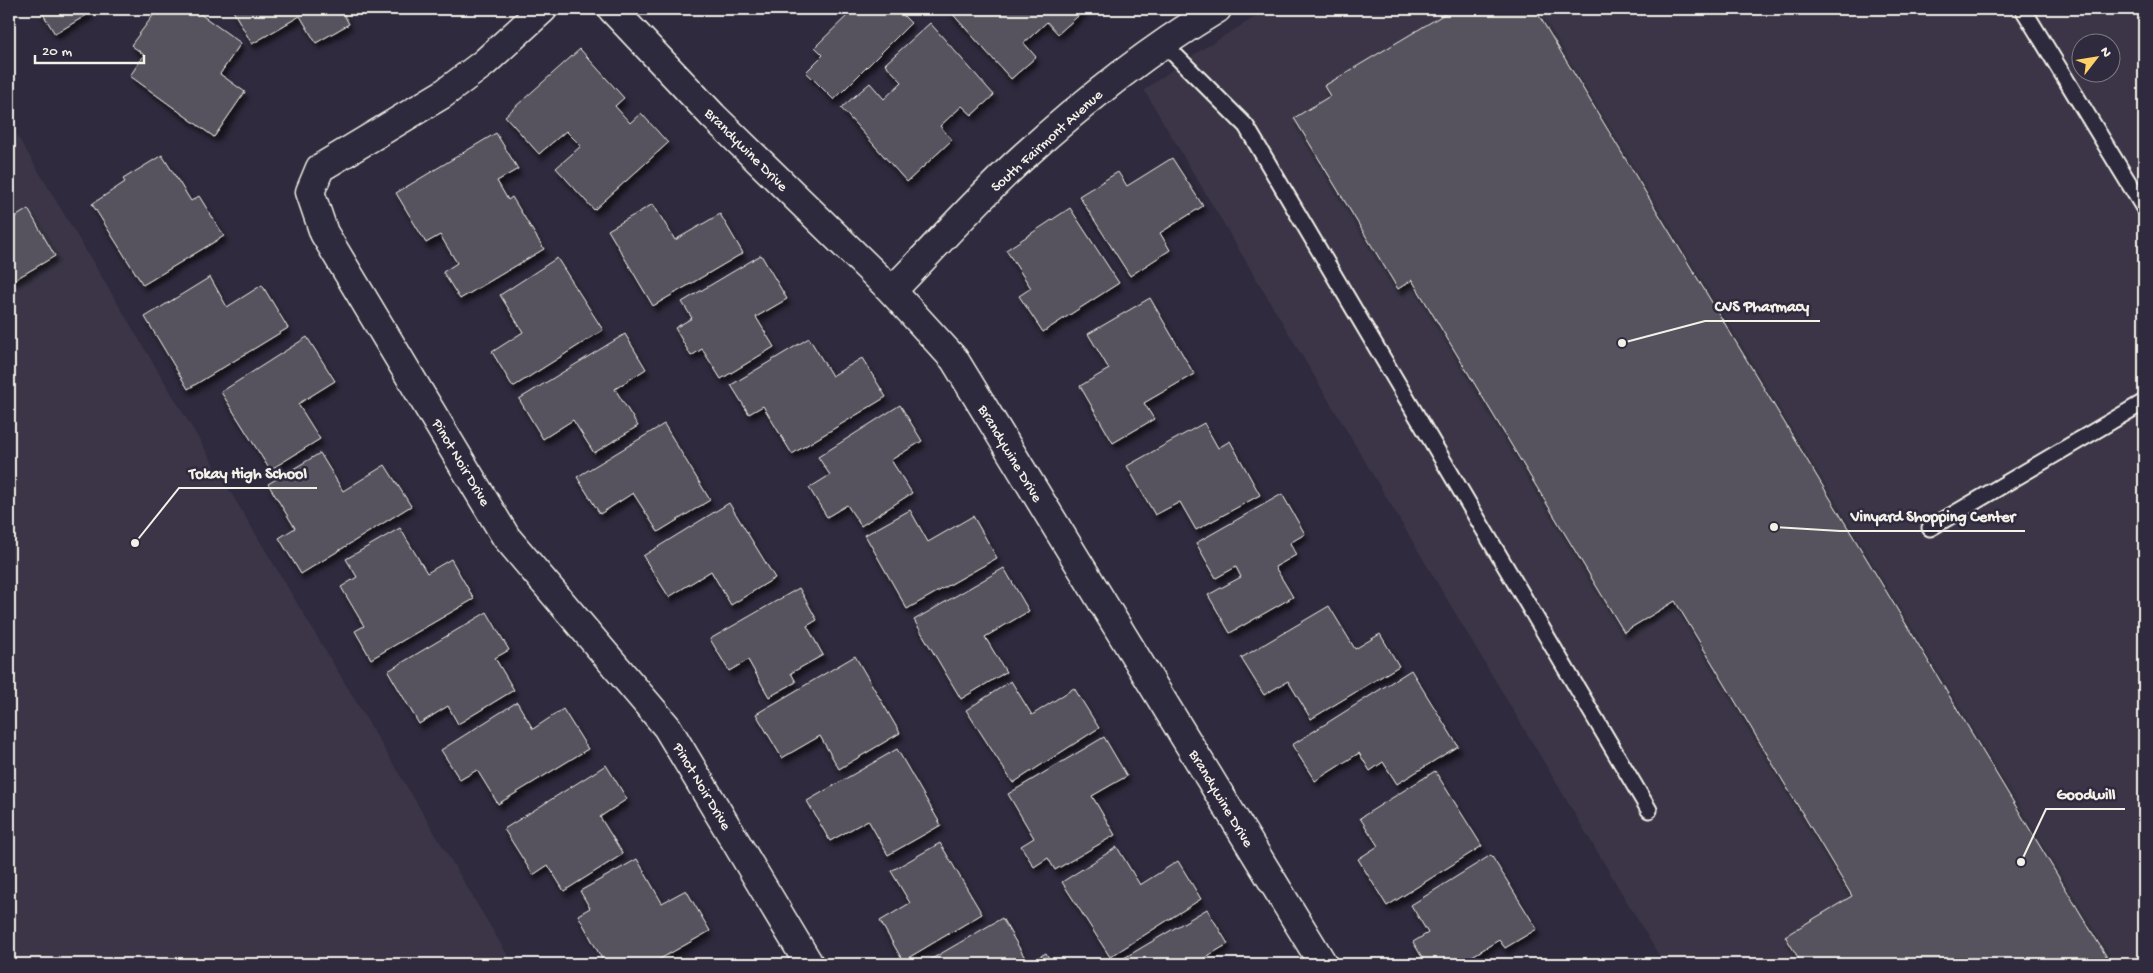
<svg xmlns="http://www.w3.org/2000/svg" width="2153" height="973" font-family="'Gochi Hand',sans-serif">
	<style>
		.built { fill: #3b3647; fill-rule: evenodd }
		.building { fill: #56525f; stroke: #f4f1e8; filter: url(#shadow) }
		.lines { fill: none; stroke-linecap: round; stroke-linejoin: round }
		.lane-casing { stroke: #f4f1e8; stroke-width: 19 }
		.street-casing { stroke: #f4f1e8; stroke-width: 31 }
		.lane { stroke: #2f2a3d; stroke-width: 15 }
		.street { stroke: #2f2a3d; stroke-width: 28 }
		.labels { text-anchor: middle; stroke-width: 5; stroke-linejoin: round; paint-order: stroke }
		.street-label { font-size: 15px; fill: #f4f1e8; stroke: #2f2a3d }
		.leader { fill: none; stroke: #f4f1e8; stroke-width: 2 }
		.callout-dot { fill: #f4f1e8; stroke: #2f2a3d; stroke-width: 2 }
		.callout-label { font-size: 16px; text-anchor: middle; font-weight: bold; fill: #f4f1e8; stroke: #2f2a3d; stroke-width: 5; stroke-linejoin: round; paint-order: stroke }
	</style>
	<defs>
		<filter id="shadow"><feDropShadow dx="3" dy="5.5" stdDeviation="2.5" flood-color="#0009"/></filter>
	</defs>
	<rect width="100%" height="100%" fill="#2f2a3d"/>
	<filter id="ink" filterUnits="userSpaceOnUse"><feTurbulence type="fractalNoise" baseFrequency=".02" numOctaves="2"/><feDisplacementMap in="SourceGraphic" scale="10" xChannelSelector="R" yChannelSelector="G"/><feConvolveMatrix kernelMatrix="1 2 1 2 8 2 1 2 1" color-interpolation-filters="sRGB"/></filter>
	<g filter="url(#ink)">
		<g class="built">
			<path d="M1268 9H2144V964H1664L1144 90 1193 55ZM2080 42H2110V72H2080Z"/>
			<polygon points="9,122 513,964 9,964"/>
		</g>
		<g class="building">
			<polygon points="40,9 88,9 90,13 55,34"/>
			<polygon points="158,9 193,9 241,43 220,74 245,92 214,137 130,76 144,55 131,45"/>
			<polygon points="232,9 341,9 349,24 316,43 300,16 252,44"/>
			<polygon points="854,9 897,9 911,23 834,100 806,72 823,55 815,47"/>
			<polygon points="948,9 1086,9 1058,34 1047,22 1024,43 1036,57 1011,79"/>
			<polygon points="1453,9 1535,9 2111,964 1802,964 1785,936 1852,896 1675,601 1624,632 1412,280 1398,289 1294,118 1330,96 1324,86"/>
			<polygon points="930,23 994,95 972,115 962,106 940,126 952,140 907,182 841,108 870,83 884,99 902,82 885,64"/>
			<polygon points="580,49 624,98 615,106 630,123 641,113 668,143 594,210 556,168 581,146 566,131 539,154 505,116"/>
			<polygon points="496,133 518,169 497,181 508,200 512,197 544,249 460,299 443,272 457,263 440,235 426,243 396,193"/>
			<polygon points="162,155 191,201 199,196 224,236 143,285 92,204 125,182 123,179"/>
			<polygon points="1172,158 1203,206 1160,233 1170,250 1130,276 1079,196 1118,172 1127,186"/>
			<polygon points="653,204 675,240 720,214 743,253 653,306 608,230"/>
			<polygon points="1070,208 1119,283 1043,332 1019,296 1031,288 1006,250"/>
			<polygon points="28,209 55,256 9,283 9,221"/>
			<polygon points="761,255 787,299 756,317 774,347 721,379 702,349 691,356 675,328 692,318 682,302"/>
			<polygon points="557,258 603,330 513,387 492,352 523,332 500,295"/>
			<polygon points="210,277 227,307 262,285 288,328 188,389 145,317"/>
			<polygon points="1150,298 1194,374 1144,403 1154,419 1113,443 1080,386 1109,369 1088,334"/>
			<polygon points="625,334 646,369 615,389 638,426 594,453 573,420 543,439 519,399"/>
			<polygon points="307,337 335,381 298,404 320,439 270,470 221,392"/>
			<polygon points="809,338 832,376 862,358 886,397 792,454 763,406 749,414 731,385"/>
			<polygon points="900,405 922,441 891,460 912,493 861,526 847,505 827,517 809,488 830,475 818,457"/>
			<polygon points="1204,423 1218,448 1230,441 1260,495 1196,530 1180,502 1155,515 1127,466"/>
			<polygon points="664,424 710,500 658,532 633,493 600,514 577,477"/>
			<polygon points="320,453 343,491 385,465 411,506 301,574 279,538 295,528 268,484"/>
			<polygon points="1282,494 1305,534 1290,543 1296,555 1275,567 1293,597 1230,633 1208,595 1241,577 1236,567 1216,578 1196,543"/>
			<polygon points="729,503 775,578 731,605 711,571 669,597 643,556"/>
			<polygon points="910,510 928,542 973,516 997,558 907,609 865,535"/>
			<polygon points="400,528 427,573 451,559 474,599 371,659 355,631 364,626 341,587 357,577 346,559"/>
			<polygon points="1004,568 1029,611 985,637 1006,672 961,699 914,620"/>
			<polygon points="799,588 817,620 807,626 823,655 791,673 796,682 769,697 748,660 729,671 710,639"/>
			<polygon points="1329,606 1355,649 1380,634 1399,666 1311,719 1288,681 1264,695 1241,658"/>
			<polygon points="487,612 509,650 495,658 514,690 458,724 448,706 419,724 388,671"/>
			<polygon points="855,656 900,733 839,769 820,736 782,758 756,714"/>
			<polygon points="1411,670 1458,746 1397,784 1383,762 1370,771 1359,753 1315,781 1292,745"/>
			<polygon points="1011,681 1032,715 1074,688 1099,728 1013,783 966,710"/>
			<polygon points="517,702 533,729 563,709 588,749 498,804 477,770 460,780 441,750"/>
			<polygon points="1104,737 1127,776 1092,796 1115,835 1055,870 1048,858 1034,867 1021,846 1034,838 1008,794"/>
			<polygon points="897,749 941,825 888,855 868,820 830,841 807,801"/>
			<polygon points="606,765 627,799 600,817 623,854 564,891 548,865 533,875 504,829"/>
			<polygon points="1435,771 1482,846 1387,906 1358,859 1378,846 1360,818"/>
			<polygon points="940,843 982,914 903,961 880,921 910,903 891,871"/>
			<polygon points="1117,847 1140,885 1178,861 1201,899 1110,957 1062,882"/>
			<polygon points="1491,855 1537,929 1505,948 1499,940 1459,964 1426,964 1413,942 1428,933 1411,905"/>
			<polygon points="637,859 662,903 686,890 710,931 651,964 592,964 602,959 578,915 590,908 580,891"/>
			<polygon points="1207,909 1228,944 1194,964 1114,964"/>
			<polygon points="1002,918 1028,963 1046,953 1052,964 923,964"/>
		</g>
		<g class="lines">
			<g class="lane-casing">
				<g id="lane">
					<polyline points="2023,9 2144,208"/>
					<polyline points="1162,42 1246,126 1649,810"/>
					<polyline points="1930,528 2144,402"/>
				</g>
			</g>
			<g class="street-casing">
				<g id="street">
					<polyline points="543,9 484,63 443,94 320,168 310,192 324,233 506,537 667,727 809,964"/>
					<polyline points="612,9 713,116 892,291 954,359 1323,964"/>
					<path d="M892 291C935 247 976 200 1022 158 1082 103 1147 51 1217 9"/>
				</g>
			</g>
			<use href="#lane" class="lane"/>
			<use href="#street" class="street"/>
		</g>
	</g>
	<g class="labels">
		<g class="street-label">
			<text transform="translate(1046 140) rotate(-42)" y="5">South Fairmont Avenue</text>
			<text transform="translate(747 149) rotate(45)" y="5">Brandywine Drive</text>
			<text transform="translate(1011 453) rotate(59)" y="5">Brandywine Drive</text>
			<text transform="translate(462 462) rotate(59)" y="5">Pinot Noir Drive</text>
			<text transform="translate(703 786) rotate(59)" y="5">Pinot Noir Drive</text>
			<text transform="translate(1222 798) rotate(59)" y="5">Brandywine Drive</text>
		</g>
	</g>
	<path class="leader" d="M1622 343L1705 321H1820M135 543L179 488H317M1774 527L1840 531H2025M2021 862L2046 809H2125"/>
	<g class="callout-dot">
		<circle cx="1622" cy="343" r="5"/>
		<circle cx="135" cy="543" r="5"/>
		<circle cx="1774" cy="527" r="5"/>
		<circle cx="2021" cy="862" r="5"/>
	</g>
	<g class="callout-label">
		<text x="1762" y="311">CVS Pharmacy</text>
		<text x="248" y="478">Tokay High School</text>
		<text x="1933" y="521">Vinyard Shopping Center</text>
		<text x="2086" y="799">Goodwill</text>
	</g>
	<rect width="2153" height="973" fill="none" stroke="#2f2a3d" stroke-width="30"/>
	<rect x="15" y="15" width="2123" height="943" fill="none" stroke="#f4f1e8" stroke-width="2" filter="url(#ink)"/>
	<g transform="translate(2096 58) rotate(59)"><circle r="24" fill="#2f2a3d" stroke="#7e7a81"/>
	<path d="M0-4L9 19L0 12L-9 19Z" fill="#ffd166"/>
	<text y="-8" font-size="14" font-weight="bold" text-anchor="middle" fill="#f4f1e8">N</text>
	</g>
	<path d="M35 55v8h109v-8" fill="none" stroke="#f4f1e8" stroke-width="2.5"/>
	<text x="42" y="55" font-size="15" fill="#f4f1e8" stroke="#2f2a3d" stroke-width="4" paint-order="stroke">20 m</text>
</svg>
